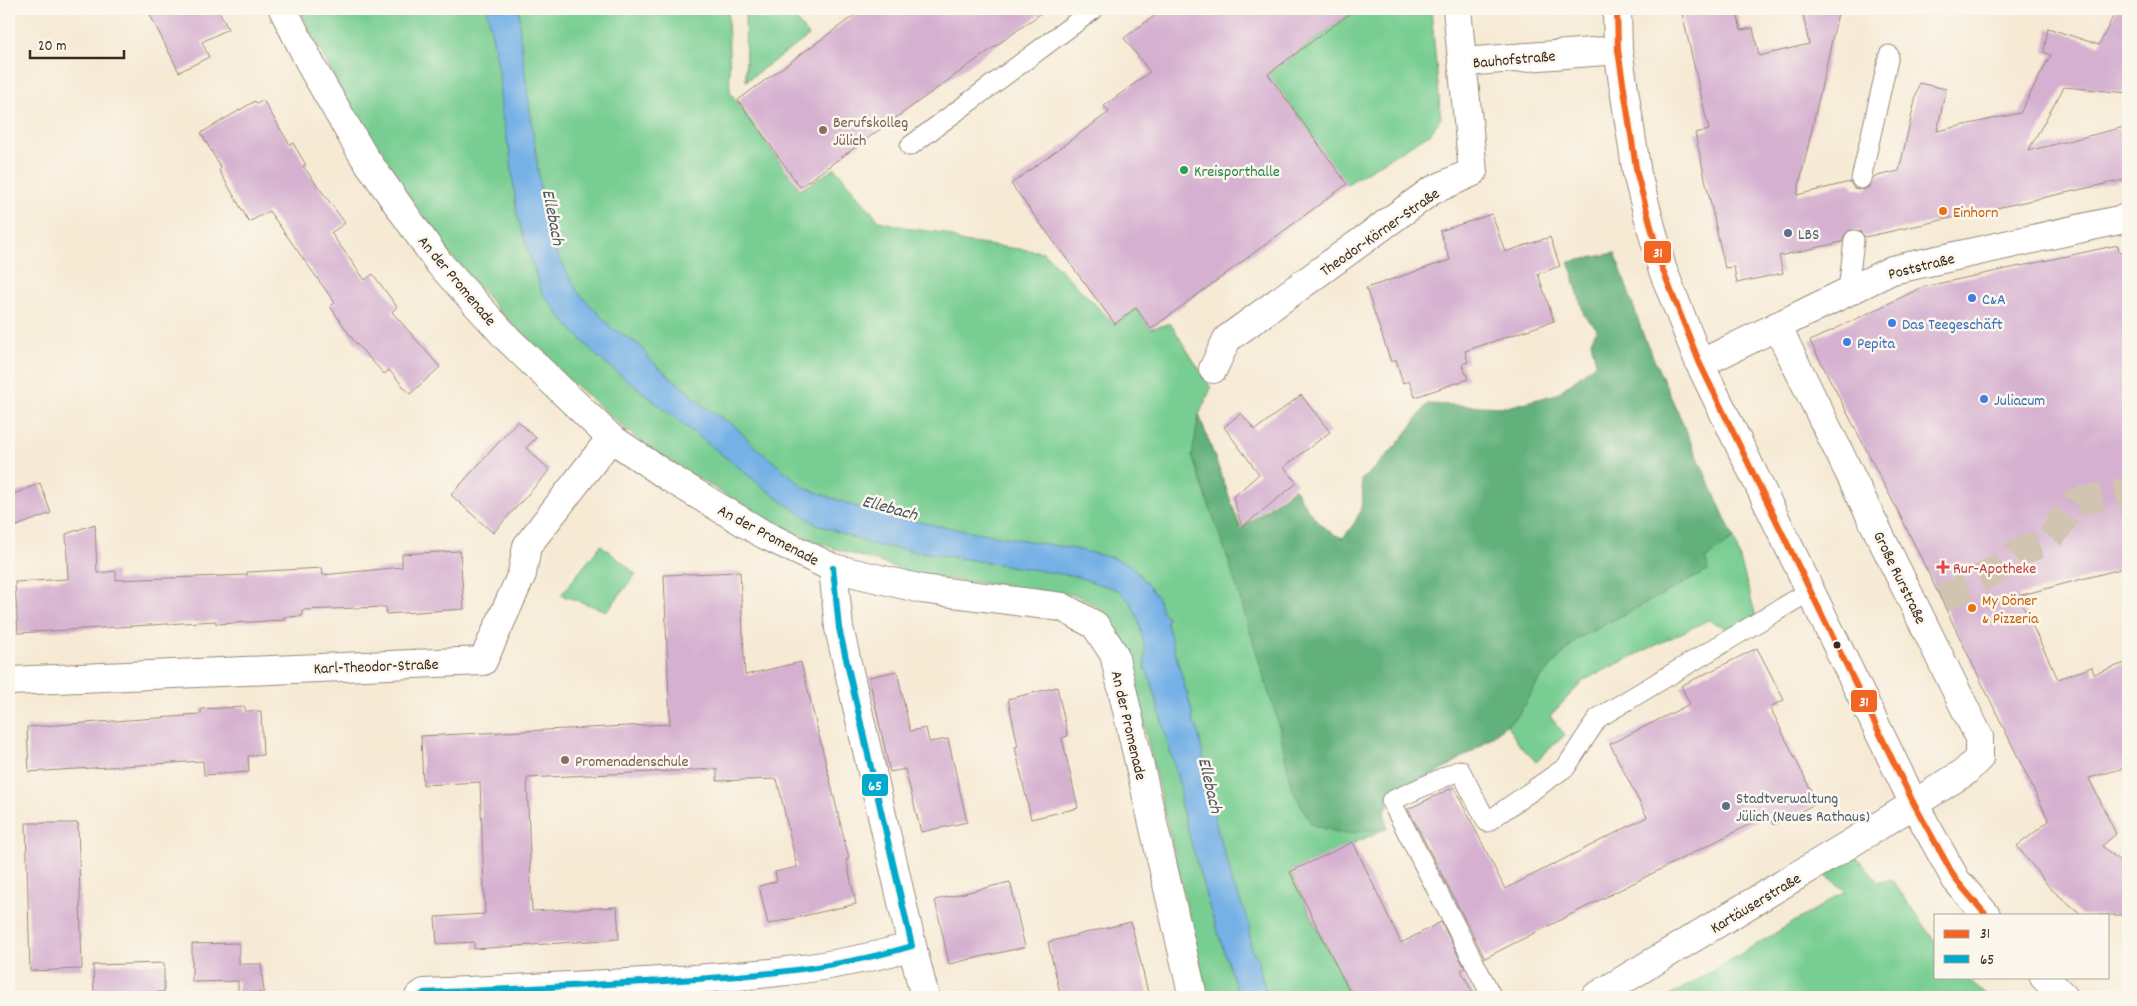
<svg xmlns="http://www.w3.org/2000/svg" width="2137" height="1006" font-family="Dekko,sans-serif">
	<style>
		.green { fill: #78ce92; stroke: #5a7c58 }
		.forest { fill: #62b17c; stroke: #4e6e4d }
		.water { fill: #75b1e6; stroke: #586e82 }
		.building { fill: #d5b0d0 }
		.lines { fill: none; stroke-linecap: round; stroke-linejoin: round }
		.pedestrian-tunnel { stroke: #d1c4b0; stroke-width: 28; stroke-dasharray: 28 14; stroke-linecap: butt }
		.service-casing { stroke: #988a7a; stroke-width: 21 }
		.pedestrian-casing { stroke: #988a7a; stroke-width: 30 }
		.minor-casing { stroke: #988a7a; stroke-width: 30 }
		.secondary-casing { stroke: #988a7a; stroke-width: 30 }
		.service { stroke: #fff; stroke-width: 19 }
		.pedestrian { stroke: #fff; stroke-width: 28 }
		.minor { stroke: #fff; stroke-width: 28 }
		.secondary { stroke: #fff; stroke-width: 28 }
		.bus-1-casing { stroke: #fbf7ec; stroke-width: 10 }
		.bus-2-casing { stroke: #fbf7ec; stroke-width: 10 }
		.bus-1 { stroke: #f26522; stroke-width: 6 }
		.bus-2 { stroke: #00a9ce; stroke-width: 6 }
		.education-dot { fill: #8d6e63; stroke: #fbf7ec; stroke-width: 2 }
		.leisure-dot { fill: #2e9e5b; stroke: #fbf7ec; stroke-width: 2 }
		.food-dot { fill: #e8710a; stroke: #fbf7ec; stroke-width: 2 }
		.service-dot { fill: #5c6f8a; stroke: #fbf7ec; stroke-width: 2 }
		.shop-dot { fill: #3f7fe0; stroke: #fbf7ec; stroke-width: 2 }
		.health-dot { fill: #e0444e; stroke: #fbf7ec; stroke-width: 2 }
		.bus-dot { fill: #3b2a1e; stroke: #fbf7ec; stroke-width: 2 }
		.labels { text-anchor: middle; stroke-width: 5; stroke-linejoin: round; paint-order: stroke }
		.street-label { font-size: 16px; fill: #3b2a1e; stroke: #fbf7ec }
		.education-label { font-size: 16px; fill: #785e54; stroke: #fbf7ec; text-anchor: start }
		.leisure-label { font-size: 16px; fill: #27864d; stroke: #fbf7ec; text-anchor: start }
		.food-label { font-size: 16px; fill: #c56008; stroke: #fbf7ec; text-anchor: start }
		.service-label { font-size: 16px; fill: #4e5e75; stroke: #fbf7ec; text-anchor: start }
		.shop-label { font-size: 16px; fill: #366cbe; stroke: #fbf7ec; text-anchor: start }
		.health-label { font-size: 16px; fill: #be3a42; stroke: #fbf7ec; text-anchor: start }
		.water-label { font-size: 18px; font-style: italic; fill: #4f5964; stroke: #fbf7ec }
		.line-badge { stroke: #fbf7ec; stroke-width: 2 }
		.badge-label { font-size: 14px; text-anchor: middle; font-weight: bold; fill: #fff }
	</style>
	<rect width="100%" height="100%" fill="#fbf7ec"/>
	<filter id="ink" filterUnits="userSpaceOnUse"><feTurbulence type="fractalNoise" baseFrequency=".02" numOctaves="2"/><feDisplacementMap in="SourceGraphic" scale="10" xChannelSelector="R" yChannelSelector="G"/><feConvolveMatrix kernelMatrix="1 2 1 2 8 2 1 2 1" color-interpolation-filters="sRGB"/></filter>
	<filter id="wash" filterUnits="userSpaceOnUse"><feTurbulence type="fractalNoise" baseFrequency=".0096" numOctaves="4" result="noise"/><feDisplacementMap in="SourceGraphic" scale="20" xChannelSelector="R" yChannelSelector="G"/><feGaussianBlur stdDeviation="1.12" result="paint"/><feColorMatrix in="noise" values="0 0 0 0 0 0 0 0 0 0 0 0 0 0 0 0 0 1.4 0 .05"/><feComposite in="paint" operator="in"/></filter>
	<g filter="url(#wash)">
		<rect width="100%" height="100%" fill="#f6ead5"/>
		<g class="green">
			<polygon points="299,9 728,9 730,92 800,190 835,168 879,221 913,229 944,233 963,242 1043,252 1115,324 1136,308 1151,329 1170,323 1211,388 1199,415 1241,529 1391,801 1384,811 1387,828 1290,872 1332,958 1352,949 1360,964 1340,974 1351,997 1208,997 1126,650 1118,629 1098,607 1075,595 923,576 817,543 757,514 644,445 543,357 502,314 452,257 375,147 334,77"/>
			<polygon points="745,9 754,9 763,21 780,9 787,9 809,36 746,81"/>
			<polygon points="1356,9 1431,9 1441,118 1431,133 1347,184 1282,138 1303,122 1289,103 1268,118 1246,90"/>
			<polygon points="1734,538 1757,620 1736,632 1708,620 1584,680 1550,716 1565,735 1536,761 1520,746 1507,725 1518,715 1539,680 1577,639 1709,570 1705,559"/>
			<polygon points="601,545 636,574 607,611 561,595"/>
			<polygon points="1855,855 1878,882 1892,880 1936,943 1936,977 1965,977 1988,997 1668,997 1846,891 1825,875"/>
		</g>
		<path class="forest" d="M1615 253 1644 337 1734 538 1705 559 1709 570 1577 639 1539 680 1518 715 1481 746 1391 801 1384 811 1387 828 1345 834 1312 825 1291 787 1280 730 1229 562 1192 456 1199 415 1241 529 1294 488C1307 508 1319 530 1343 538 1359 519 1366 505 1361 480 1387 458 1408 433 1427 404L1507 407 1557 394 1596 363 1591 341 1597 329 1584 315 1569 262Z"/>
		<polygon class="water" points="487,9 519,9 520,35 543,207 554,248 577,291 612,328 641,346 648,358 712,412 735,426 753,445 805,488 854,506 928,524 1070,548 1114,558 1132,566 1139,574 1158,598 1162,611 1168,618 1166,621 1192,711 1193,724 1197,727 1207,774 1216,797 1212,803 1218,833 1231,874 1231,883 1238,895 1249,924 1251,950 1259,959 1258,965 1268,997 1239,997 1207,900 1180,802 1181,791 1151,681 1145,668 1145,651 1139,622 1131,603 1118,590 1074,576 870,544 814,523 776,497 599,358 572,330 542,293 528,250 517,215 510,153 501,112 499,72"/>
		<g id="blocks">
			<g class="building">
				<polygon points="147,9 218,9 228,29 202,42 209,57 179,72"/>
				<polygon points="863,9 1047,9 800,187 738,100"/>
				<polygon points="1164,9 1356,9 1268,74 1347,184 1151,329 1136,308 1115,324 1011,184 1109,112 1104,106 1150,72 1124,38"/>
				<polygon points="1681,9 1736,9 1741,30 1753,28 1759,56 1809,44 1802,9 1839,9 1797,195 1850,182 1854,188 1864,190 1870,186 1873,177 1899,171 1919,83 1946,89 1937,131 2020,113 2051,55 2044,52 2048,28 2099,45 2117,9 2128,9 2128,93 2064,87 2028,151 2128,126 2128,179 1865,237 1860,231 1850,230 1845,234 1842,242 1779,256 1783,273 1737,283 1734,267 1725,268 1695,133 1709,130"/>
				<polygon points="263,100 290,145 293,143 306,165 303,166 345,223 331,233 365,280 373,274 397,307 392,312 440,367 410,394 389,370 384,374 354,341 330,306 335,303 269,211 249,222 219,170 221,168 201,133 255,101 257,104"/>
				<polygon points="1492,214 1505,252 1550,237 1560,266 1538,274 1554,321 1465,351 1468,362 1462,364 1468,379 1415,397 1409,381 1403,383 1396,360 1391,362 1366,288 1450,260 1440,231"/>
				<polygon points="2118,245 2119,252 2128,250 2128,567 2018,596 2058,679 2092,667 2094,674 2128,662 2128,767 2089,778 2116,834 2102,846 2128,868 2128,915 2082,915 2050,888 2017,846 2049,821 1903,521 1810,341 1923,287"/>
				<polygon points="1301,395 1330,432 1284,467 1297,483 1242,527 1233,497 1259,474 1224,427 1241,413 1255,430"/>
				<polygon points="518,421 536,438 526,448 550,470 493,533 451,495"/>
				<polygon points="40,483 51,513 9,529 9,496"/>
				<polygon points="95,524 97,573 116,571 116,580 247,575 247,572 322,568 323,575 402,567 402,554 460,551 464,609 386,614 386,607 302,610 302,616 284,617 284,620 216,624 216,621 18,633 15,582 68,579 66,534"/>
				<polygon points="740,572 745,675 801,662 842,830 849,859 846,859 856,904 768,924 759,886 777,881 775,872 797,867 777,779 717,781 717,769 527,778 532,911 617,907 619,939 474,949 474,942 437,944 435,917 485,914 480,782 423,785 421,736 670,724 664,575"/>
				<polygon points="1757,648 1784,700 1770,707 1817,803 1773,825 1768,815 1485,958 1408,809 1454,787 1505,889 1647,817 1610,744 1690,704 1681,686"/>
				<polygon points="897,671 910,731 926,728 929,742 948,739 967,822 921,832 905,769 890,772 869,677"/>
				<polygon points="1057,687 1068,736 1062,738 1078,808 1031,819 1015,747 1018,746 1008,699"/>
				<polygon points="245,707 245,711 261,711 263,755 248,756 249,772 204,775 203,761 29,772 27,727 186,716 185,715 201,714 201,709"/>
				<polygon points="26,823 78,823 82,969 30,971"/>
				<polygon points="1353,842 1401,943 1441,922 1465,968 1461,970 1475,997 1352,997 1290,872"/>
				<polygon points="1010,882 1025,947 949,964 935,900"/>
				<polygon points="1131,922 1149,997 1061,997 1048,942"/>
				<polygon points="239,943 239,964 261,964 264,992 238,993 238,981 192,982 192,944"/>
				<polygon points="164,963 164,992 94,993 93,965"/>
			</g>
		</g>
	</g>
	<g filter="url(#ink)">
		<use href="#blocks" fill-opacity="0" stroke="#988a7a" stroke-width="1"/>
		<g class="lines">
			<polyline class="pedestrian-tunnel" points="1942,599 1992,572 2016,553 2048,541 2076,502 2128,491"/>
			<g class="service-casing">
				<g id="service">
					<polyline points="910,146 1094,9"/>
					<polyline points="1861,179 1889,55"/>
					<polyline points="1848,291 1854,240"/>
					<polyline points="1492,997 1391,801 1460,770 1487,822 1566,767 1598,718 1810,591"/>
				</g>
			</g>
			<g class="pedestrian-casing">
				<polyline id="pedestrian" points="912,946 925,997"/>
			</g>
			<g class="minor-casing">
				<g id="minor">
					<polyline points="283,9 314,71 363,155 439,263 508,339 611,438 670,478 763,534 833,568 922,589 1062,607 1095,625 1114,654 1193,997"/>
					<polyline points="1463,62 1618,50"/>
					<polyline points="1700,364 1892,270 2128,218"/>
					<polyline points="1213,369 1227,339 1431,191 1473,172 1457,9"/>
					<polyline points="9,681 483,661 522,574 527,546 611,438"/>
					<path d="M419 997 424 993C498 990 571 986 645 982 735 977 825 972 912 946L839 628 833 568"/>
					<polyline points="1595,997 1848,845 1965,772 1979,758 1979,737 1777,326"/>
				</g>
			</g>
			<g class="secondary-casing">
				<g id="secondary">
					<polyline points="1617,9 1618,50 1637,174 1662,268 1700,364 1914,804 1956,880 1986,915"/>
					<polyline points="2044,977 2064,997"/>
				</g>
			</g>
			<use href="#service" class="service"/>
			<use href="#pedestrian" class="pedestrian"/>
			<use href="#minor" class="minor"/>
			<use href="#secondary" class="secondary"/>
			<g class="bus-1-casing">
				<polyline id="bus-1" points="1617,9 1618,50 1637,174 1662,268 1700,364 1914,804 1956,880 1986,915"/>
			</g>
			<g class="bus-2-casing">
				<path id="bus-2" d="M419 997 424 993C498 990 571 986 645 982 735 977 825 972 912 946L839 628 833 568"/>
			</g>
			<use href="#bus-1" class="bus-1"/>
			<use href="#bus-2" class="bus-2"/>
		</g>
	</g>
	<g class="education-dot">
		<circle cx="823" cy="130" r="5"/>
		<circle cx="565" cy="760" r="5"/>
	</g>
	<circle class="leisure-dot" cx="1184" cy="170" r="5"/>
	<g class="food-dot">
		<circle cx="1943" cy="211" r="5"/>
		<circle cx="1972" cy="608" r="5"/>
	</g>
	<g class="service-dot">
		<circle cx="1788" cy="233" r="5"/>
		<circle cx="1726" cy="806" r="5"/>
	</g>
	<g class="shop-dot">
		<circle cx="1972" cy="298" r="5"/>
		<circle cx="1892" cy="323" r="5"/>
		<circle cx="1847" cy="342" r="5"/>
		<circle cx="1984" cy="399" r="5"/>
	</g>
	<path class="health-dot" d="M1940.5 559.5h5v5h5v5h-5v5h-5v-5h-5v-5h5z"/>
	<circle class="bus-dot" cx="1837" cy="645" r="4.5"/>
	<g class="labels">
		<g class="street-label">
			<text transform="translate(1514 58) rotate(-5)" y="6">Bauhofstraße</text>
			<text transform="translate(1379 231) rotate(-35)" y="6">Theodor-Körner-Straße</text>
			<text transform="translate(1921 265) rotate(-14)" y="6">Poststraße</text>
			<text transform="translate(458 280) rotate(50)" y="6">An der Promenade</text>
			<text transform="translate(769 534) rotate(28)" y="6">An der Promenade</text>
			<text transform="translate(1901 577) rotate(64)" y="6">Große Rurstraße</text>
			<text transform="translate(376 665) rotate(-2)" y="6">Karl-Theodor-Straße</text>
			<text transform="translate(1130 725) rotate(77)" y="6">An der Promenade</text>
			<text transform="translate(1755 902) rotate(-31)" y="6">Kartäuserstraße</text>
		</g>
		<g class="education-label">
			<text x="833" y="127">Berufskolleg<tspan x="833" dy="18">Jülich</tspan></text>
			<text x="575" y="766">Promenadenschule</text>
		</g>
		<g class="leisure-label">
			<text x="1194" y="176">Kreisporthalle</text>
		</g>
		<g class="food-label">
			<text x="1953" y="217">Einhorn</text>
			<text x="1982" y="605">My Döner<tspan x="1982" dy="18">&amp; Pizzeria</tspan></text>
		</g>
		<g class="service-label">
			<text x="1798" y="239">LBS</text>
			<text x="1736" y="803">Stadtverwaltung<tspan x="1736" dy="18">Jülich (Neues Rathaus)</tspan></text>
		</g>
		<g class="shop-label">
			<text x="1982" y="304">C&amp;A</text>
			<text x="1902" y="329">Das Teegeschäft</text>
			<text x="1857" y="348">Pepita</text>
			<text x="1994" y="405">Juliacum</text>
		</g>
		<g class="health-label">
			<text x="1953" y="573">Rur-Apotheke</text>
		</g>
		<g class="water-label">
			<text transform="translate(554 217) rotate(79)" y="6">Ellebach</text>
			<text transform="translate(890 507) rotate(15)" y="6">Ellebach</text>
			<text transform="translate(1211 785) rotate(77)" y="6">Ellebach</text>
		</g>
	</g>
	<g class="line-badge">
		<rect x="1643" y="240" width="29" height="24" rx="5" fill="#f26522"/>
		<rect x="1850" y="689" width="28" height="24" rx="5" fill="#f26522"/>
		<rect x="861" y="773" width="28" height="24" rx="5" fill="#00a9ce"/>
	</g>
	<g class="badge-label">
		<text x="1658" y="257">31</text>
		<text x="1864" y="706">31</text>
		<text x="875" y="790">65</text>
	</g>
	<rect width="2137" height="1006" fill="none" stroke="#fbf7ec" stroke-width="30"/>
	<rect x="1934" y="914" width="175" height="65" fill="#fbf7ec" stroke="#aea59a"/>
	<rect x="1944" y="930" width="25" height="8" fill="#f26522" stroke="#aea59a"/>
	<text x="1980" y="938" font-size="15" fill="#3b2a1e">31</text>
	<rect x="1944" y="955" width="25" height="8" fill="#00a9ce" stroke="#aea59a"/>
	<text x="1980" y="964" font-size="15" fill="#3b2a1e">65</text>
	<path d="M30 50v8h94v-8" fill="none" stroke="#3b2a1e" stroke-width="2.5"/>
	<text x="38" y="50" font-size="15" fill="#3b2a1e" stroke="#fbf7ec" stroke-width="4" paint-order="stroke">20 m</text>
</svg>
